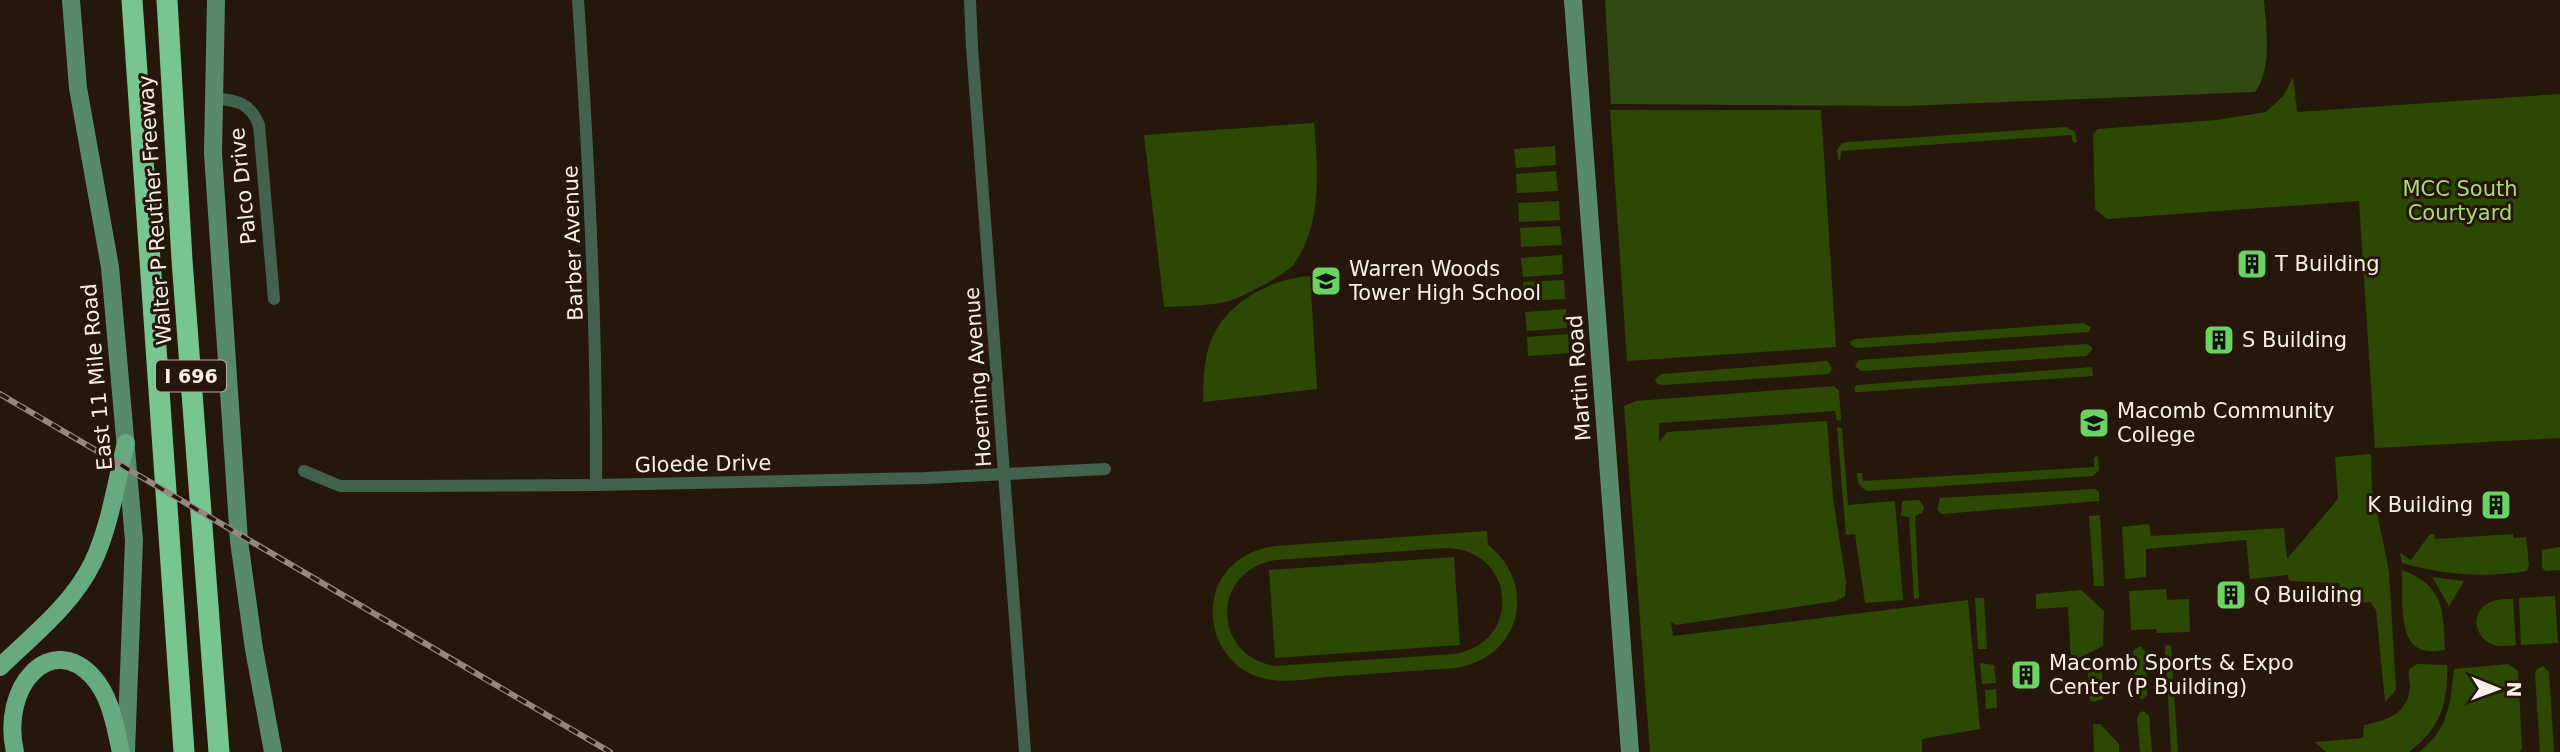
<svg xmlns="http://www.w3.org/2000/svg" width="2560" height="752" font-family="'DejaVu Sans',sans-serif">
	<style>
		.green { fill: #2b4903; fill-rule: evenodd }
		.forest { fill: #304a12 }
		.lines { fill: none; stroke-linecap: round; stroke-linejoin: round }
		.street { stroke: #43624d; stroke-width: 12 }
		.secondary { stroke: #588a69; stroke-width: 18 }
		.primary { stroke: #68aa7f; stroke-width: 18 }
		.highway { stroke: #77c692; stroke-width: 21 }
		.rail-casing { stroke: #94877d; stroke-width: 6 }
		.rail { stroke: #26170b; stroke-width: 3.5; stroke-dasharray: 10; stroke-linecap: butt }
		.labels { text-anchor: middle; stroke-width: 6; stroke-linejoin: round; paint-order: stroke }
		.shield { fill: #26170b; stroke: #baaea4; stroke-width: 2 }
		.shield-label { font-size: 19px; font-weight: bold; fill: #f9eee6 }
		.street-label { font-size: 21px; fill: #f9eee6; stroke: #26170b }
		.park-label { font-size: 21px; fill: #a9dc79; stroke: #26170b }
		.poi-label { font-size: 21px; fill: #f9eee6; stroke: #26170b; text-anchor: start }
	</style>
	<rect width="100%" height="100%" fill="#26170b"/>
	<g class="green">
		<polygon points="2293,77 2297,112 2560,94 2560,438 2375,448 2359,201 2107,219 2095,209 2093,134 2098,129 2217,120 2266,112 2284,95"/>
		<polygon points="1610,110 1821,110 1836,347 1627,361"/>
		<path d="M1314 123C1318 167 1322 226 1294 264 1284 276 1244 296 1229 301 1209 306 1185 306 1164 307L1144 135Z"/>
		<polygon points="2066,127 2075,132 2077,143 2073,142 2071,135 1841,151 1840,160 1838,159 1837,150 1842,143 1848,142"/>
		<polygon points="1555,146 1556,165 1516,168 1514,149"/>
		<polygon points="1556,171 1558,191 1517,193 1516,174"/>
		<polygon points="1559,201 1560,220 1519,222 1518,203"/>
		<polygon points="1560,226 1562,245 1521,247 1520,228"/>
		<polygon points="1562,255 1563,274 1523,277 1521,258"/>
		<path d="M1310 276 1317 389 1203 402C1204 379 1203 353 1215 332 1232 300 1274 278 1310 276Z"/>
		<polygon points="1564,280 1565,299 1525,301 1523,282"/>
		<polygon points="1566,309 1567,328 1527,331 1525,312"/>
		<polygon points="2083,323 2091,327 2089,332 1856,348 1852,346 1850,342 1854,339"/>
		<polygon points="1568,334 1569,353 1528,356 1527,337"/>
		<polygon points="2087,344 2092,347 2092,350 2086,356 1861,371 1855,366 1859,360"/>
		<polygon points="1827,361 1832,368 1829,374 1663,385 1657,384 1655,379 1662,374"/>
		<polygon points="2092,367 2093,376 1860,392 1855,392 1854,387 1857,385"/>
		<polygon points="1834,386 1839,391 1841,420 1837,421 1835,411 1659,423 1659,442 1667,432 1827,421 1833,498 1846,582 1845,596 1836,601 1676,625 1671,622 1673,636 1968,600 1980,729 1922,739 1922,752 1650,752 1624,406 1636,401"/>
		<polygon points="1837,427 1842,428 1848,505 1895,501 1903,600 1865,603 1855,534 1846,535"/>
		<polygon points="2371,454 2372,489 2389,571 2396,690 2385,702 2376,610 2370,602 2341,605 2339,583 2289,581 2288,575 2250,579 2246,540 2146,549 2146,577 2125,579 2122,527 2149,524 2151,536 2284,528 2287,559 2338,499 2335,457"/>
		<path d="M2098 456 2099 470 2093 476 1867 491C1858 486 1858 483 1857 473H1862L1863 481 2094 467V457Z"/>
		<polygon points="2095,489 2099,492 2099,501 1942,514 1937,510 1940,498"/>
		<polygon points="1919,500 1924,507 1922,513 1915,516 1919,598 1914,599 1909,517 1901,516 1902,501"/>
		<polygon points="2100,515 2104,586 2094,586 2089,516"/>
		<path d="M1487 531 1488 545C1540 586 1519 659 1455 668 1412 671 1369 674 1326 677 1305 679 1282 684 1262 678 1224 668 1203 625 1217 588 1227 563 1249 550 1275 546ZM1447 548C1516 550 1523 643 1454 654L1275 666C1211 655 1211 570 1276 560Z"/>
		<path d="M2430 534H2434L2435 539 2513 534V538L2526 537 2529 565 2527 571C2484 578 2444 575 2402 563L2400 553 2411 560Z"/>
		<polygon points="2560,547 2560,570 2546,571 2542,568 2542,550"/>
		<polygon points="1454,557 1460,645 1275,658 1269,570"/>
		<path d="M2402 570C2444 586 2443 609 2445 650 2437 651 2426 653 2418 648 2398 638 2403 590 2402 570Z"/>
		<polygon points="2432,577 2464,581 2449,606"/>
		<polygon points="2166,589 2167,600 2189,599 2190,632 2157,633 2156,629 2131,630 2129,591"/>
		<polygon points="2081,590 2104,611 2103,646 2071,662 2068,607 2036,609 2036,594"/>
		<polygon points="2555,596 2558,643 2521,645 2519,598"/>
		<polygon points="1975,598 1984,598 1987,649 1978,649"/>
		<path d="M2513 599 2516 645C2509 646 2500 647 2494 645 2476 639 2470 617 2485 605 2493 599 2504 599 2513 599Z"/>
		<polygon points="2165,645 2171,646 2178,752 2171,752"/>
		<polygon points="2140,646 2145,651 2147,695 2142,700 2136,694 2133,651"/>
		<polygon points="1980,663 1994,665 1996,683 1982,684"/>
		<path d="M2417 664 2447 665C2448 703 2441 728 2409 752H2326L2315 742 2363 738 2364 725C2386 721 2408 714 2410 687 2410 681 2408 676 2409 669Z"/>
		<path d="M2508 664 2518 671 2522 748 2520 752H2419C2449 729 2450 704 2454 669Z"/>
		<polygon points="2543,666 2549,672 2554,752 2540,752 2535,673 2537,669"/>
		<polygon points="2097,669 2102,672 2103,699 2093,702 2090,700 2088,674 2091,670"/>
		<polygon points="1996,689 1997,708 1986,709 1985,690"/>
		<polygon points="2144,711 2149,716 2152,752 2140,752 2137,719 2139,713"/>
		<polygon points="2093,724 2100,724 2119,744 2119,752 2094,752"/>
	</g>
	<path class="forest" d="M1605 0H2264C2266 29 2273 67 2255 92L1905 106 1611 104Z"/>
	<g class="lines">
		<g class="street">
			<path d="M578 0C589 162 597 323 596 485"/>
			<polyline points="970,0 972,48 1025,752"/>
			<path d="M213 98C237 101 249 101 259 125L274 299"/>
			<polyline points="304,471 340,486 412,486 596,485 926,478 1105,469"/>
		</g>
		<g class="secondary">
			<polyline points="71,0 78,88 110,267 134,540 126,752"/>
			<polyline points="216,0 213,153 239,541 254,649 273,752"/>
			<polyline points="1573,0 1630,752"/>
		</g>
		<g class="primary">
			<path d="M0 667C33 635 73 604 93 562 110 526 116 483 126 443"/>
			<path d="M15 752C0 686 51 631 93 677 111 697 115 726 121 752"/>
		</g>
		<g class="highway">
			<polyline points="132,0 184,752"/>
			<polyline points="167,0 182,260 219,752"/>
		</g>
		<g class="rail-casing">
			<polyline id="rail" points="0,394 610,752"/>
		</g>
		<use href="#rail" class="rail"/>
	</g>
	<defs>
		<g id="building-square" transform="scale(1.575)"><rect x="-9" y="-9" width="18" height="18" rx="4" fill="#6cd362" stroke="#26170b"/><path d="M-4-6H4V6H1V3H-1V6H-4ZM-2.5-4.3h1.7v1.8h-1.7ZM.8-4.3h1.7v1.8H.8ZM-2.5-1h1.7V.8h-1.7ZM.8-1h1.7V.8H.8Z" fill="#111"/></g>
		<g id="school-square" transform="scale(1.575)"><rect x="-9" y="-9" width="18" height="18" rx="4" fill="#6cd362" stroke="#26170b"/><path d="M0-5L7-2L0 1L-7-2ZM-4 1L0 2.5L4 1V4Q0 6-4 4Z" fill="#111"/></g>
		<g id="university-square" transform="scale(1.575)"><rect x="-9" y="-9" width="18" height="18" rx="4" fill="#6cd362" stroke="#26170b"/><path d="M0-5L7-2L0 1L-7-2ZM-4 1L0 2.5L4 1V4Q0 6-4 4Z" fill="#111"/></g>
	</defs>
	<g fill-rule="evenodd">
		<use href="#building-square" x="2252" y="264"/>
		<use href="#school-square" x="1326" y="281"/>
		<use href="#building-square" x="2219" y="340"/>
		<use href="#university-square" x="2094" y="423"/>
		<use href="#building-square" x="2496" y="505"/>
		<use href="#building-square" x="2231" y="595"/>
		<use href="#building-square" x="2026" y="675"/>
	</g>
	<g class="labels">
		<rect class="shield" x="156" y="360.5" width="70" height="31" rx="5"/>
		<g class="shield-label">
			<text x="191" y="383">I 696</text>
		</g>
		<g class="street-label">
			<text transform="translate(243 186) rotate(-96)" y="7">Palco Drive</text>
			<text transform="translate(155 210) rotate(-94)" y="7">Walter P Reuther Freeway</text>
			<text transform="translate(573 243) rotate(-92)" y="7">Barber Avenue</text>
			<text transform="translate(97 377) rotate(-95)" y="7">East 11 Mile Road</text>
			<text transform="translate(978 377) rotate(-94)" y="7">Hoerning Avenue</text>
			<text transform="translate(1579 378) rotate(-94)" y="7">Martin Road</text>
			<text transform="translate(703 464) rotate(-1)" y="7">Gloede Drive</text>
		</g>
		<g class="park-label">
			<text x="2460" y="196">MCC South<tspan x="2460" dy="24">Courtyard</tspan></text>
		</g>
		<g class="poi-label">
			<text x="2275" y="271">T Building</text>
			<text x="1349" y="276">Warren Woods<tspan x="1349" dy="24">Tower High School</tspan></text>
			<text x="2242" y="347">S Building</text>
			<text x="2117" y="418">Macomb Community<tspan x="2117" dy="24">College</tspan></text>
			<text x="2473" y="512" text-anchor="end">K Building</text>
			<text x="2254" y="602">Q Building</text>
			<text x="2049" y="670">Macomb Sports &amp; Expo<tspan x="2049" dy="24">Center (P Building)</tspan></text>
		</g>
	</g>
	<g transform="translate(2497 689) rotate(91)" stroke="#26170b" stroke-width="5" paint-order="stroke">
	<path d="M0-5L12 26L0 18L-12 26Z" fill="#f9eee6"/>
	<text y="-10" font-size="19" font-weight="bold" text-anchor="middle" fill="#f9eee6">N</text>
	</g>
</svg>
